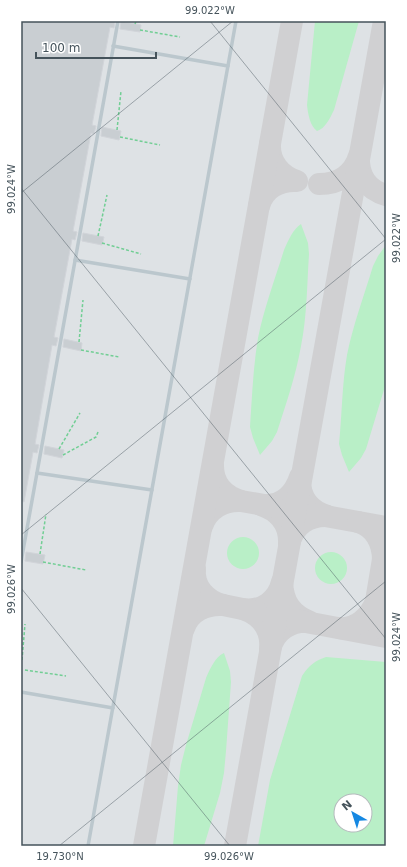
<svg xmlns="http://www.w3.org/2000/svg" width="407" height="867" font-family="'DejaVu Sans',sans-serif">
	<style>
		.airport { fill: #dee2e5; fill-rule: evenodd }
		.green { fill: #b9efc7; fill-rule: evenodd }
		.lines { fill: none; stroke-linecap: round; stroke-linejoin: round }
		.taxiway { stroke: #d0d0d2; stroke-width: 22 }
		.building { fill: #c9ced2; stroke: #d1d4d9 }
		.path { stroke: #71ce94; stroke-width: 1.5; stroke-dasharray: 3 2; stroke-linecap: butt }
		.service { stroke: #bbc7cd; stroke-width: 3.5 }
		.ticks { fill: none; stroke: #45535b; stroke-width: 1; stroke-opacity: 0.45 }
		.neatline { fill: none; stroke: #45535b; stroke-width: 1.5 }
		.ticks-label { font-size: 10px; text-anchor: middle; fill: #45535b }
	</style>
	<rect width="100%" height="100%" fill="#f0eded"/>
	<path class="airport" d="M21 21H386V846H21ZM341 801H365V825H341Z"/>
	<g class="green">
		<path d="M315 21H359L334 110C330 118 325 129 317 131 310 126 308 114 307 105Z"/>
		<path d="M301 224 308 243 309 254C307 284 307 316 301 346 296 375 286 404 277 432L272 441 260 455 253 438 250 427C252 398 253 368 258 338 264 308 275 279 284 250 288 241 293 229 301 224Z"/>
		<path d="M386 245V383L366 449 361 458 349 472 342 455 339 444C342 414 342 384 347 355 353 325 364 296 373 266L378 256Z"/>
		<circle cx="243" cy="553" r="16"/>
		<circle cx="331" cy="568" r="16"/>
		<path d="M224 653 230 671 231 682 226 751 224 773 220 793 204 846H173L178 786 181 765 186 745 206 678C210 669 215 657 224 653Z"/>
		<path d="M326 657 386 662V846H258L270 780 302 676C309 665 315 661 326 657ZM341 801H365V825H341Z"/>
	</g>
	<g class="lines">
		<g class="taxiway">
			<path d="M319 184C339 184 353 175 359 156 358 175 367 190 386 195"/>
			<path d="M259 206C264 188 280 180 297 181 281 176 269 162 270 144"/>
			<path d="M300 477C299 497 310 511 328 516 309 515 294 525 289 544 290 524 279 511 261 505 281 507 294 495 300 477Z"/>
			<polyline points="241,501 275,507"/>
			<polyline points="314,514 386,527"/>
			<path d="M358 522C375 527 383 543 383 560L386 552"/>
			<path d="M202 526C208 509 224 500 241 501 225 496 213 484 213 466"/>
			<path d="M282 582C283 602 291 614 310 622 291 620 275 631 270 649 272 630 262 616 243 609 262 612 278 600 282 582Z"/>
			<polyline points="376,601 385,547"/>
			<polyline points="223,605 257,612"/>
			<polyline points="295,620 386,637"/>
			<path d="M184 628C190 611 206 604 223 605 207 601 193 587 195 569"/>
			<path d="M339 628C357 630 370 616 376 601 375 612 378 622 386 631"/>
			<polyline points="144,846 292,21"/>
			<polyline points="235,846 384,21"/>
		</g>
	</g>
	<g class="building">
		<polygon points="21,21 115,21 114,28 110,27 92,125 96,126 94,134 91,133 73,231 77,232 75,240 72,239 54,337 58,338 56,346 52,345 35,444 39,445 37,453 33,452 24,502 21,501"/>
		<polygon points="121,21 141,25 140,32 120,29"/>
		<polygon points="102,127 121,131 119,140 101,136"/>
		<polygon points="83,233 104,237 102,245 82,241"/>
		<polygon points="64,339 82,343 81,351 63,347"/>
		<polygon points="45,446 64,450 62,458 44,454"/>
		<polygon points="26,552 45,555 43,564 25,561"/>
	</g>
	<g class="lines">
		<g class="path">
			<polyline points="135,24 136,21"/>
			<polyline points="140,30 180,37"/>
			<polyline points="117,130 121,91"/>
			<polyline points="120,137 160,145"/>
			<polyline points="98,236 107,195"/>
			<polyline points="102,243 141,254"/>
			<polyline points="79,342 83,300"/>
			<polyline points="81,350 119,357"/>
			<polyline points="59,449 80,413"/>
			<polyline points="63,455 96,437 98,432"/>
			<polyline points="40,554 46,514"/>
			<polyline points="43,562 86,570"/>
			<polyline points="22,660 25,624"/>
			<polyline points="25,670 66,676"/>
		</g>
		<g class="service">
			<polyline points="113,46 228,66"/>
			<polyline points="75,260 190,279"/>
			<polyline points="37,473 152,490"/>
			<polyline points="21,562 118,21"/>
			<polyline points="21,692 113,708"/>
			<polyline points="88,846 236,21"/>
		</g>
	</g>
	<path class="ticks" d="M210 21 386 239M21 188 386 639M21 193 233 21M21 535 386 239M21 588 230 846M59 846 386 581"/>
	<rect width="407" height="867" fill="none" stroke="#ffffff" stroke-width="44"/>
	<g transform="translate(353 813) rotate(321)"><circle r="19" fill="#ffffff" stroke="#b5babd"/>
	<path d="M0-3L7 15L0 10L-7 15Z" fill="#1588e2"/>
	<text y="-6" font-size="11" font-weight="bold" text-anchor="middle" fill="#45535b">N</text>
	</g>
	<path d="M36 52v6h120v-6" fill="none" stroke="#45535b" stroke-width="2"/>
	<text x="42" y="52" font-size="12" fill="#45535b" stroke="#ffffff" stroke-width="3" paint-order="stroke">100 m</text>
	<rect x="22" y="22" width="363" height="823" class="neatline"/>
	<g class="ticks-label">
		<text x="210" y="14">99.022°W</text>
		<text transform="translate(11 189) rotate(-90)" y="4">99.024°W</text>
		<text transform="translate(396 238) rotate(-90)" y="4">99.022°W</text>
		<text transform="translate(11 589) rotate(-90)" y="4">99.026°W</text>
		<text transform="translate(396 637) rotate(-90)" y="4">99.024°W</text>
		<text x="60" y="860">19.730°N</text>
		<text x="229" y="860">99.026°W</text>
	</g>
</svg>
